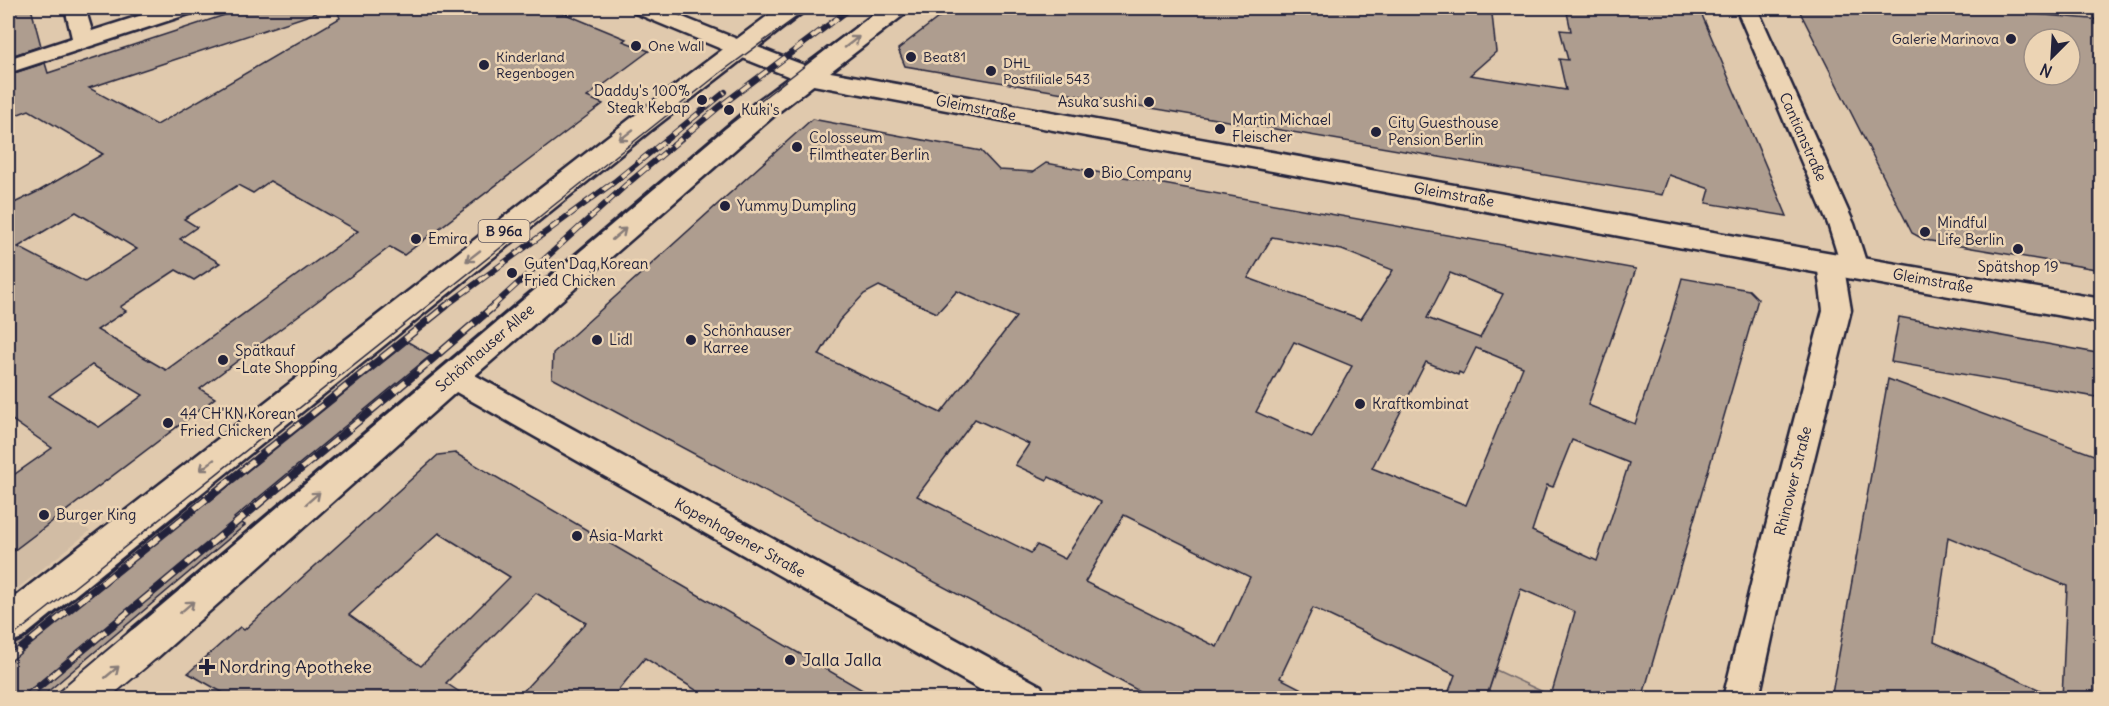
<svg xmlns="http://www.w3.org/2000/svg" width="2109" height="706" font-family="Delius,sans-serif">
	<style>
		.built { fill: #d1bca4 }
		.green { fill: #c4b09c; stroke: #73696c; stroke-width: 1.5 }
		.building { fill: #ae9d8f; stroke: #22223b; stroke-width: 1.5; fill-rule: evenodd }
		.lines { fill: none; stroke-linecap: round; stroke-linejoin: round }
		.street-casing { stroke: #22223b; stroke-width: 5 }
		.secondary-casing { stroke: #22223b; stroke-width: 5 }
		.primary-casing { stroke: #22223b; stroke-width: 5 }
		.street { fill: #ecd4b4; fill-rule: evenodd }
		.secondary { fill: #ecd4b4; fill-rule: evenodd }
		.primary { fill: #ecd4b4; fill-rule: evenodd }
		.tram { stroke: #22223b; stroke-width: 1.5 }
		.rail-far1-casing { stroke: #22223b; stroke-width: 6 }
		.rail-casing { stroke: #22223b; stroke-width: 8 }
		.rail-far1 { stroke: #ecd4b4; stroke-width: 4; stroke-dasharray: 11; stroke-linecap: butt }
		.rail { stroke: #ecd4b4; stroke-width: 5; stroke-dasharray: 15; stroke-linecap: butt }
		.primary-bridge-casing { stroke: #22223b; stroke-width: 41; stroke-linecap: butt }
		.primary-bridge { stroke: #ecd4b4; stroke-width: 37 }
		.oneway { stroke: #877b78 }
		.poi-dot { fill: #22223b; stroke: #ecd4b4; stroke-width: 2 }
		.labels { text-anchor: middle; stroke-width: 5; stroke-linejoin: round; paint-order: stroke }
		.far-poi-label { font-size: 14px; fill: #22223b; stroke: #ecd4b4; text-anchor: start }
		.shield { fill: #ecd4b4; stroke: #5f575f; stroke-width: 1.5 }
		.shield-label { font-size: 14px; font-weight: bold; fill: #22223b }
		.poi-label { font-size: 15px; fill: #22223b; stroke: #ecd4b4; text-anchor: start }
		.street-label { font-size: 15px; fill: #22223b; stroke: #ecd4b4 }
		.near-poi-label { font-size: 18px; fill: #22223b; stroke: #ecd4b4; text-anchor: start }
	</style>
	<rect width="100%" height="100%" fill="#e0c9ad"/>
	<filter id="ink" filterUnits="userSpaceOnUse"><feTurbulence type="fractalNoise" baseFrequency=".0167" numOctaves="2"/><feDisplacementMap in="SourceGraphic" scale="12" xChannelSelector="R" yChannelSelector="G"/><feConvolveMatrix kernelMatrix="1 2 1 2 8 2 1 2 1" color-interpolation-filters="sRGB"/></filter>
	<g filter="url(#ink)">
		<polygon class="built" points="15,479 90,531 8,596 8,484"/>
		<polygon class="green" points="1496,670 1556,698 1486,698"/>
		<g class="building">
			<polygon points="8,8 31,8 41,46 8,57"/>
			<path d="M246 8H315L316 13 89 88 157 125 340 18 336 8H551L626 39 623 41 649 51 587 97 603 104 404 255 390 247 200 389 215 398 8 555V479L52 448 8 417V206L39 191 103 154 29 110 8 118V75L45 63 48 73ZM270 181 358 231 166 370 97 330 126 311 120 307 176 270 194 280 220 263 180 239 197 227 184 219 238 185 253 193ZM76 212 137 249 85 282 18 247ZM92 365 143 395 99 427 49 396Z"/>
			<polygon points="951,8 1481,8 1482,13 1492,14 1496,52 1470,75 1566,90 1559,59 1568,60 1560,30 1571,31 1566,8 1699,8 1787,216 1706,203 1710,189 1669,175 1662,195 905,66 898,49"/>
			<path d="M1798 8H1966L2102 20V270L1925 240 1912 233ZM2034 39H2070V75H2034Z"/>
			<path d="M812 119 981 151 999 170 1033 172 1046 163 1636 269 1588 405 1635 424 1670 321 1682 278 1749 290 1758 299 1642 699H1550L1575 612 1521 589 1486 699H1446L1455 675 1313 608 1280 678 1321 699H1154L552 378 553 353ZM1272 237 1342 250 1393 270 1361 319 1248 278ZM1450 273 1503 294 1480 338 1427 318ZM879 286 937 313 957 291 1016 317 941 413 819 355 839 321 864 294ZM1294 342 1352 366 1312 437 1256 412ZM1476 348 1523 367 1466 505 1372 468 1426 362 1458 375 1459 372 1463 374ZM975 419 1029 444 1015 465 1047 480 1049 477 1101 502 1065 559 1037 545 1031 553 917 496ZM1572 440 1629 463 1597 561 1532 531 1547 485 1553 487ZM1124 515 1250 577 1217 647 1085 582Z"/>
			<polygon points="1899,317 2102,354 2102,398 1891,362"/>
			<polygon points="408,342 431,355 234,518 245,525 39,699 8,699 8,647 23,640 202,496 210,501"/>
			<polygon points="1888,379 2102,458 2102,699 2062,699 2067,586 1948,537 1934,642 2060,699 1831,699"/>
			<path d="M455 453 669 578 878 699H710L645 658 611 699H516L586 623 536 593 446 683 470 699H234L188 673 240 627 244 630 438 455ZM439 533 510 577 421 666 349 615Z"/>
		</g>
		<g class="lines">
			<g class="street-casing">
				<g id="street">
					<polygon points="65,8 85,8 92,31 164,8 195,8 192,13 8,73 8,59 72,38"/>
					<polygon points="632,8 660,8 747,43 750,48 747,53 739,55 731,53 635,13"/>
					<polygon points="1736,8 1757,8 1854,224 1868,268 1864,275 1855,278 1845,274 1851,310 1788,564 1759,698 1723,698 1756,564 1823,310 1817,263 1821,256 1830,253 1838,256 1828,224"/>
					<polygon points="452,365 462,368 1041,686 1046,698 995,698 442,384 438,376 442,368"/>
				</g>
			</g>
			<g class="secondary-casing">
				<polygon id="secondary" points="739,40 814,69 1774,243 2102,299 2102,323 1774,265 808,84 730,53 726,48 730,43"/>
			</g>
			<g class="primary-casing">
				<g id="primary">
					<polygon points="778,8 805,8 802,13 650,131 22,638 8,643 8,602 630,119"/>
					<polygon points="882,8 909,8 906,13 776,114 464,385 157,658 143,664 129,658 123,645 129,632 756,102"/>
				</g>
			</g>
			<use href="#street" class="street"/>
			<use href="#secondary" class="secondary"/>
			<use href="#primary" class="primary"/>
			<g class="tram">
				<polyline points="8,640 720,73 809,8"/>
				<polyline points="51,698 725,128 879,8"/>
			</g>
			<g class="rail-far1-casing">
				<g id="rail-far1">
					<polyline points="444,307 614,182 725,92"/>
					<polyline points="492,307 626,185 719,107 851,8"/>
				</g>
			</g>
			<g class="rail-casing">
				<g id="rail">
					<polyline points="8,659 446,306"/>
					<polyline points="25,698 407,381 494,306"/>
				</g>
			</g>
			<use href="#rail-far1" class="rail-far1"/>
			<use href="#rail" class="rail"/>
			<g class="primary-bridge-casing">
				<polyline id="primary-bridge" points="80,698 143,645"/>
			</g>
			<use href="#primary-bridge" class="primary-bridge"/>
		</g>
		<defs><path id="oneway-shaft" d="M-6 0H5M1.5-3L5.5 0L1.5 3" fill="none" stroke-width="1.6" stroke-linecap="round" stroke-linejoin="round" transform="scale(1.5)"/></defs>
		<g class="oneway">
			<use href="#oneway-shaft" transform="translate(852 42) rotate(-38)"/>
			<use href="#oneway-shaft" transform="translate(626 135) rotate(142)"/>
			<use href="#oneway-shaft" transform="translate(619 234) rotate(-40)"/>
			<use href="#oneway-shaft" transform="translate(473 256) rotate(142)"/>
			<use href="#oneway-shaft" transform="translate(207 465) rotate(142)"/>
			<use href="#oneway-shaft" transform="translate(313 498) rotate(-41)"/>
			<use href="#oneway-shaft" transform="translate(187 607) rotate(-41)"/>
			<use href="#oneway-shaft" transform="translate(112 672) rotate(-40)"/>
		</g>
	</g>
	<g class="poi-dot">
		<circle cx="2011" cy="39" r="6"/>
		<circle cx="636" cy="46" r="6"/>
		<circle cx="911" cy="57" r="6"/>
		<circle cx="484" cy="65" r="6"/>
		<circle cx="991" cy="71" r="6"/>
		<circle cx="702" cy="100" r="6"/>
		<circle cx="1149" cy="102" r="6"/>
		<circle cx="729" cy="110" r="6"/>
		<circle cx="1220" cy="129" r="6"/>
		<circle cx="1376" cy="132" r="6"/>
		<circle cx="797" cy="147" r="6"/>
		<circle cx="1089" cy="173" r="6"/>
		<circle cx="725" cy="206" r="6"/>
		<circle cx="1925" cy="232" r="6"/>
		<circle cx="416" cy="239" r="6"/>
		<circle cx="2018" cy="249" r="6"/>
		<circle cx="512" cy="273" r="6"/>
		<circle cx="597" cy="340" r="6"/>
		<circle cx="691" cy="340" r="6"/>
		<circle cx="223" cy="360" r="6"/>
		<circle cx="1360" cy="404" r="6"/>
		<circle cx="168" cy="423" r="6"/>
		<circle cx="44" cy="515" r="6"/>
		<circle cx="577" cy="536" r="6"/>
		<circle cx="790" cy="660" r="6"/>
		<path d="M204 658h6v6h6v6h-6v6h-6v-6h-6v-6h6z"/>
	</g>
	<g class="labels">
		<g class="far-poi-label">
			<text x="1999" y="44" text-anchor="end">Galerie Marinova</text>
			<text x="648" y="51">One Wall</text>
			<text x="496" y="62">Kinderland<tspan x="496" dy="16">Regenbogen</tspan></text>
			<text x="923" y="62">Beat81</text>
			<text x="1003" y="68">DHL<tspan x="1003" dy="16">Postfiliale 543</tspan></text>
		</g>
		<rect class="shield" x="478.5" y="220" width="51" height="22" rx="4.5"/>
		<g class="shield-label">
			<text x="504" y="236">B 96a</text>
		</g>
		<g class="poi-label">
			<text x="690" y="96" text-anchor="end">Daddy's 100%<tspan x="690" dy="17">Steak Kebap</tspan></text>
			<text x="1137" y="107" text-anchor="end">Asuka sushi</text>
			<text x="741" y="115">Kuki's</text>
			<text x="1232" y="125">Martin Michael<tspan x="1232" dy="17">Fleischer</tspan></text>
			<text x="1388" y="128">City Guesthouse<tspan x="1388" dy="17">Pension Berlin</tspan></text>
			<text x="809" y="143">Colosseum<tspan x="809" dy="17">Filmtheater Berlin</tspan></text>
			<text x="1101" y="178">Bio Company</text>
			<text x="737" y="211">Yummy Dumpling</text>
			<text x="1937" y="228">Mindful<tspan x="1937" dy="17">Life Berlin</tspan></text>
			<text x="428" y="244">Emira</text>
			<text x="524" y="269">Guten Dag Korean<tspan x="524" dy="17">Fried Chicken</tspan></text>
			<text x="2018" y="272" text-anchor="middle">Spätshop 19</text>
			<text x="703" y="336">Schönhauser<tspan x="703" dy="17">Karree</tspan></text>
			<text x="609" y="345">Lidl</text>
			<text x="235" y="356">Spätkauf<tspan x="235" dy="17">-Late Shopping</tspan></text>
			<text x="1372" y="409">Kraftkombinat</text>
			<text x="180" y="419">44 CH'KN Korean<tspan x="180" dy="17">Fried Chicken</tspan></text>
			<text x="56" y="520">Burger King</text>
			<text x="589" y="541">Asia-Markt</text>
		</g>
		<g class="street-label">
			<text transform="translate(976 108) rotate(11)" y="5">Gleimstraße</text>
			<text transform="translate(1803 137) rotate(66)" y="5">Cantianstraße</text>
			<text transform="translate(1454 195) rotate(10)" y="5">Gleimstraße</text>
			<text transform="translate(1933 281) rotate(10)" y="5">Gleimstraße</text>
			<text transform="translate(485 348) rotate(-41)" y="5">Schönhauser Allee</text>
			<text transform="translate(1793 481) rotate(-76)" y="5">Rhinower Straße</text>
			<text transform="translate(740 538) rotate(29)" y="5">Kopenhagener Straße</text>
		</g>
		<g class="near-poi-label">
			<text x="802" y="666">Jalla Jalla</text>
			<text x="219" y="673">Nordring Apotheke</text>
		</g>
	</g>
	<rect width="2109" height="706" fill="none" stroke="#ecd4b4" stroke-width="30"/>
	<rect x="15" y="15" width="2079" height="676" fill="none" stroke="#22223b" stroke-width="2" filter="url(#ink)"/>
	<g transform="translate(2052 57) rotate(204)"><circle r="28" fill="#ecd4b4" stroke="#9b8d84" stroke-width="1.5"/>
	<path d="M0-4.5L10 22L0 15L-10 22Z" fill="#22223b"/>
	<text y="-9" font-size="16" font-weight="bold" text-anchor="middle" fill="#22223b">N</text>
	</g>
</svg>
